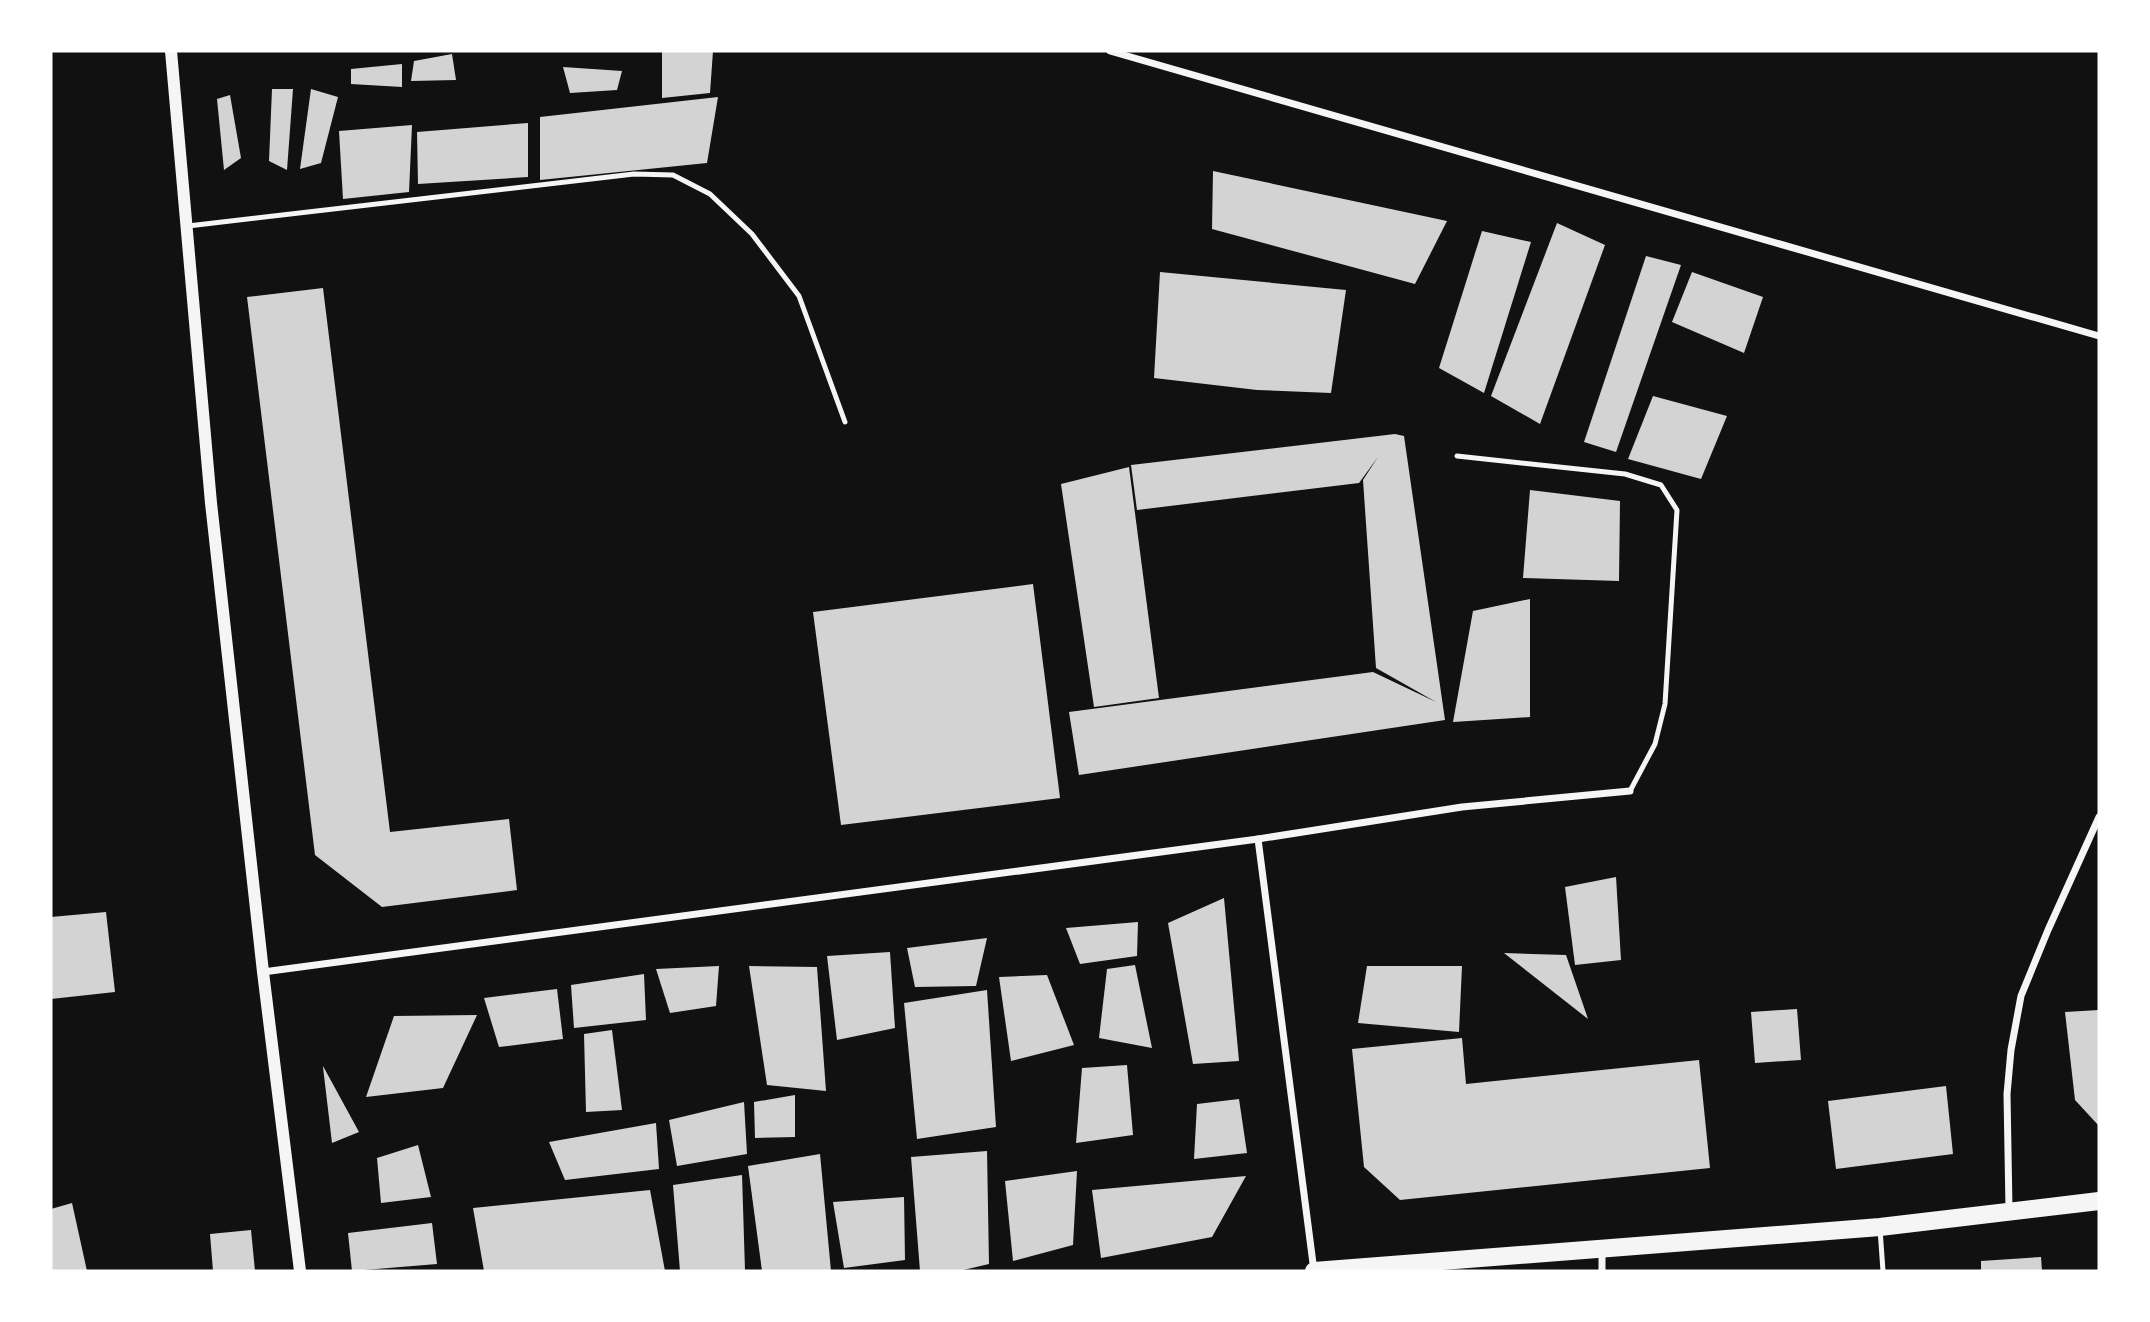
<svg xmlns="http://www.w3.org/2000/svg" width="2150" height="1322" font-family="'Noto Sans',sans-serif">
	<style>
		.building { fill: #d3d3d3 }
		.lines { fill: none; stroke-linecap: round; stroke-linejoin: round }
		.service { stroke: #f5f5f5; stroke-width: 5 }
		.minor { stroke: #f5f5f5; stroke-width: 7 }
		.tertiary { stroke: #f5f5f5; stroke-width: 12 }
		.primary { stroke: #f5f5f5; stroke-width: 18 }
	</style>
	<rect width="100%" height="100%" fill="#111"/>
	<g class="building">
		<polygon points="662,51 713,51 710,93 662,98"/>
		<polygon points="452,54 456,80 411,81 414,61"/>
		<polygon points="402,64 402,87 351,84 351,69"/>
		<polygon points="563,67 622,71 617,90 570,93"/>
		<polygon points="272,89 293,89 287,170 269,161"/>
		<polygon points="311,89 338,97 321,163 300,169"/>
		<polygon points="230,95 241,158 224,170 217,99"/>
		<polygon points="718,97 707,163 540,180 540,117"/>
		<polygon points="528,123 528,177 418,184 417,132"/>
		<polygon points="412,125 409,192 343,199 339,131"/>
		<polygon points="1213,171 1447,221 1415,284 1212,229"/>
		<polygon points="1557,223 1605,245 1540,424 1491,396"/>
		<polygon points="1482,231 1531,242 1484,393 1439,368"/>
		<polygon points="1646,256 1681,265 1616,452 1584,442"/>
		<polygon points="1160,272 1346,290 1331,393 1257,390 1154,378"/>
		<polygon points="1692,272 1763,297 1744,353 1672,322"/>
		<polygon points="323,288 390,832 509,819 517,890 382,907 315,855 247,297"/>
		<polygon points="1653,396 1727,416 1701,479 1628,459"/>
		<polygon points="1395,434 1404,436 1445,720 1079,775 1069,712 1373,672 1436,702 1376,668 1363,480 1378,457 1359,483 1137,510 1131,465"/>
		<polygon points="1129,467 1159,698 1094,707 1061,484"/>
		<polygon points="1530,490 1620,501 1619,581 1523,578"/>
		<polygon points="1033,584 1060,798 841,825 813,612"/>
		<polygon points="1530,599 1530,717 1453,722 1473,611"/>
		<polygon points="1616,877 1621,960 1575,965 1565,887"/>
		<polygon points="1224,898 1239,1061 1193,1064 1168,923"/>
		<polygon points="106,912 115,992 51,999 51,917"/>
		<polygon points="1138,922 1137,956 1080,964 1066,928"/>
		<polygon points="987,938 976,986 915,987 907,948"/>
		<polygon points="890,952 895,1028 837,1040 827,956"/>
		<polygon points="1504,953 1566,955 1588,1019"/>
		<polygon points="1135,965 1152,1048 1099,1038 1107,969"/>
		<polygon points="719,966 716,1006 670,1013 656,969"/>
		<polygon points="749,966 817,967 826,1091 767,1085"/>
		<polygon points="1367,966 1462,966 1459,1032 1358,1023"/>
		<polygon points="644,974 646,1020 574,1028 571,985"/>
		<polygon points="1047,975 1074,1045 1011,1061 999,977"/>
		<polygon points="557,989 563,1039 499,1047 484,998"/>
		<polygon points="987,990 996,1127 917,1139 904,1003"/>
		<polygon points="1797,1009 1801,1060 1755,1063 1751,1012"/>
		<polygon points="2099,1010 2099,1126 2075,1100 2065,1012"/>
		<polygon points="477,1015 443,1088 366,1097 394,1016"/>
		<polygon points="612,1030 622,1110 586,1112 584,1034"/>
		<polygon points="1462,1038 1466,1084 1699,1060 1710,1168 1400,1200 1364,1167 1352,1049"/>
		<polygon points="1127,1065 1133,1135 1076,1143 1082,1068"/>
		<polygon points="323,1066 359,1132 332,1143 323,1067"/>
		<polygon points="1946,1086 1953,1154 1836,1169 1828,1101"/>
		<polygon points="795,1095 795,1137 755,1138 754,1102"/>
		<polygon points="1239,1099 1247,1153 1194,1159 1197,1104"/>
		<polygon points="744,1102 747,1154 677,1166 669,1120"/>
		<polygon points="656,1123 659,1169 565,1180 549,1142"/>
		<polygon points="418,1145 431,1197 381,1203 377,1158"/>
		<polygon points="987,1151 989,1264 959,1271 920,1271 911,1157"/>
		<polygon points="820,1154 831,1271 762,1271 748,1166"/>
		<polygon points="1077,1171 1073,1245 1013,1261 1005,1181"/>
		<polygon points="742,1175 745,1271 680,1271 673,1185"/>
		<polygon points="1246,1176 1212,1237 1101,1258 1092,1190"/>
		<polygon points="650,1190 665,1271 484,1271 473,1208"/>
		<polygon points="904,1197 905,1260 844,1268 833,1202"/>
		<polygon points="72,1203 87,1271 51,1271 51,1209"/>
		<polygon points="432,1223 437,1264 352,1271 348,1233"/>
		<polygon points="251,1230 255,1271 213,1271 210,1234"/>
		<polygon points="2041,1257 2042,1271 1981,1271 1981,1261"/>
	</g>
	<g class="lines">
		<g class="service">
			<polyline points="188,226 634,174 673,175 710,194 752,234 799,296 845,422"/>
			<polyline points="1457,456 1625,474 1661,485 1677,510 1665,704 1655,744 1630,791"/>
			<polyline points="1880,1229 1883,1271"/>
		</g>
		<g class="minor">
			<polyline points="1110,51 2099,336"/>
			<polyline points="1258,839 1314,1271"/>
			<polyline points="263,972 1258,839 1462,807 1630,791"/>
			<polyline points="2009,1209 2007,1094 2011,1050 2021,996 2048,930 2099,817"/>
			<polyline points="1602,1248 1602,1271"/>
		</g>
		<polyline class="tertiary" points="171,51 211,503 263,972 300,1271"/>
		<polyline class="primary" points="1314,1271 1880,1227 2099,1201"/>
	</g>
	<rect width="2150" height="1322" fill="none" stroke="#ffffff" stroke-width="105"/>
</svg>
